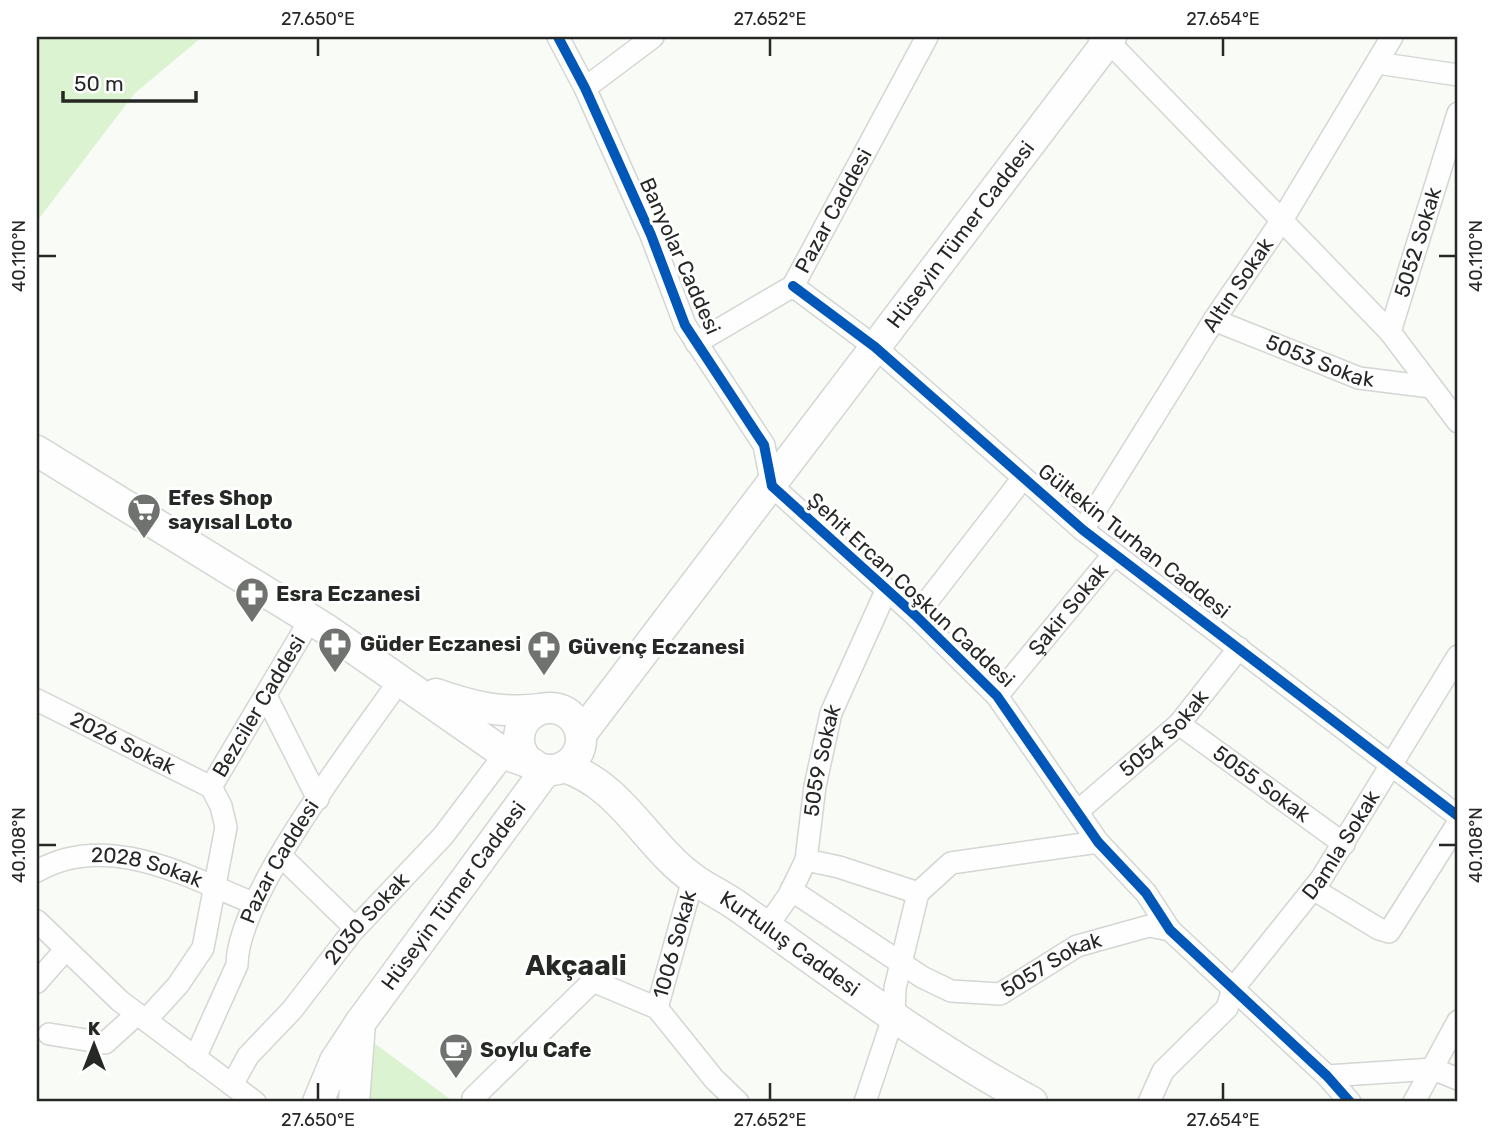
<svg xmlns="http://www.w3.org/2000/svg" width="1495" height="1139" font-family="Rubik,sans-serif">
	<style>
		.green { fill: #dcf3d2 }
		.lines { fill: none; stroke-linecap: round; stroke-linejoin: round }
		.street-casing { stroke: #d3d6d2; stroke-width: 24 }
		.secondary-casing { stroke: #d3d6d2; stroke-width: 33 }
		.street { stroke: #fefefe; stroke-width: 21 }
		.secondary { stroke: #fefefe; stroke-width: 30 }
		.cycleway-casing { stroke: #fff; stroke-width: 15 }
		.cycleway { stroke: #0057b8; stroke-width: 10 }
		.ticks { fill: none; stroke: #252825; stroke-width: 2.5 }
		.labels { text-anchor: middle; stroke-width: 6; stroke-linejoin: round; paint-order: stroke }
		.street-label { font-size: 21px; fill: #252825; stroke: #fff }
		.poi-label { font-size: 21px; font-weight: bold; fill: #252825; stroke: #fff; text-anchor: start }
		.district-label { font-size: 28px; font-weight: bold; fill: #252825; stroke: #fff }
		.neatline { fill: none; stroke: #252825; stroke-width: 2.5 }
		.ticks-label { font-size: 18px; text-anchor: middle; fill: #252825 }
	</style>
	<rect width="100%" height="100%" fill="#f8fbf6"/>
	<g class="green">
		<polygon points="37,37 202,37 135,93 37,221"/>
		<polygon points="366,1037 454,1102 360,1102"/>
	</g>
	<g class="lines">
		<g class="street-casing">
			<g id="street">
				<polyline points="558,37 585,88 651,235 685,325 764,445 772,486 916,616 997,696 1098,842 1146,893 1170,930 1327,1076 1350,1102"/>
				<polyline points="1099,37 1108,41 1390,332 1458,422"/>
				<polyline points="1377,63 1458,75"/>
				<polyline points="585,88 653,37"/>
				<polyline points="793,286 875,347 1083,530 1458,816"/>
				<path id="s1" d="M1214 320 1359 378 1431 387"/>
				<path id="s2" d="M1390 332 1458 113"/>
				<path id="s3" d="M696 343 793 286 927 37"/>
				<path id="s4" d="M1083 530 1214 320 1282 220 1392 37"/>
				<polyline points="916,616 1023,478"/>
				<polyline points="266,696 318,799"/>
				<path id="s5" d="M997 696 1114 554"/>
				<path id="s6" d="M37 700 211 787"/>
				<path id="s7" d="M1179 724 1344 844"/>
				<path id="s8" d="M211 787 310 620"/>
				<path id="s9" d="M1078 811 1179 724 1239 648"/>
				<polyline points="281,856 355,928"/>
				<polyline points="806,860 839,867 918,893 951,863 1098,842"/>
				<path id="s10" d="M37 871C108 831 186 876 253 903"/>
				<polyline points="1313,889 1379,929 1389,932 1458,823"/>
				<path id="s11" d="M791 890 922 977 951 991 1000 994 1077 946 1149 926 1170 930"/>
				<polyline points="37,921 120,1001 255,1102"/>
				<path id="s12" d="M766 928 789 895 806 860 815 786 831 713 886 591"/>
				<polyline points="37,982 66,949"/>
				<path id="s13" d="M657 1008 693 879"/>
				<polyline points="146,1020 178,985 203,948 226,827 221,806 211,787"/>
				<polyline points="49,1034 105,1043 137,1014"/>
				<path id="s14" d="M195 1058 237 965C237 895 357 742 400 680"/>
				<polyline points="1327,1076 1433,1069 1458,1079"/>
				<path id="s15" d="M232 1085 248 1056 292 1010 352 932 443 836 505 754"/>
				<polyline points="473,1098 593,981 657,1008 714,1079 738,1102"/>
				<polyline points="865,1102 894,1015 895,988 918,893"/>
				<path id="s16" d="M1149 1102 1163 1071 1227 1008 1233 989 1321 879 1458 656"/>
				<polyline points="1414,1102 1458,1021"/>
			</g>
		</g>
		<g class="secondary-casing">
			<g id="secondary">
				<polyline points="37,451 326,629 505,754 533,764"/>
				<path d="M436 694C473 707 502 714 541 709"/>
				<circle cx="550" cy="739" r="31"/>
				<path id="s17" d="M582 733 1111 37"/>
				<path id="s18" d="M564 767C622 785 647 847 695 880 708 889 723 896 736 905 832 973 928 1046 1032 1102"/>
				<path id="s19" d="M360 1023 546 770"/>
				<polyline points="318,1102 335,1061 360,1023 354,1102"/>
			</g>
		</g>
		<use href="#street" class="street"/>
		<use href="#secondary" class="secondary"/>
		<g class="cycleway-casing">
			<g id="cycleway">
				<polyline points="558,37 585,88 651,235 685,325 764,445 772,486 916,616 997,696 1098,842 1146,893 1170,930 1327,1076 1350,1102"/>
				<polyline points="793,286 875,347 1083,530 1458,816"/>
			</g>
		</g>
		<use href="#cycleway" class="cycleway"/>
	</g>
	<path class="ticks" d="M318 38V56M770 38V56M1223 38V56M38 256H56M1439 256H1456M38 845H56M1439 845H1456M318 1083V1100M770 1083V1100M1223 1083V1100"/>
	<defs>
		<g id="supermarket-pin" transform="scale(1.75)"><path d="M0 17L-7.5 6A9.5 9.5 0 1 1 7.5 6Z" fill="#6f726e" stroke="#fff"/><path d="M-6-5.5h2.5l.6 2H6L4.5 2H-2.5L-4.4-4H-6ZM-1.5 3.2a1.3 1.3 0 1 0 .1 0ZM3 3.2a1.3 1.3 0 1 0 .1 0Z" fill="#fff"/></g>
		<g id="pharmacy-pin" transform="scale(1.75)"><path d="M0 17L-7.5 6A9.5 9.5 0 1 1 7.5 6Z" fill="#6f726e" stroke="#fff"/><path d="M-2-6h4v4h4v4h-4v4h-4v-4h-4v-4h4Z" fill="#fff"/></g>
		<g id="cafe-pin" transform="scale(1.75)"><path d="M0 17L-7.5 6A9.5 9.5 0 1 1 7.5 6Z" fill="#6f726e" stroke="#fff"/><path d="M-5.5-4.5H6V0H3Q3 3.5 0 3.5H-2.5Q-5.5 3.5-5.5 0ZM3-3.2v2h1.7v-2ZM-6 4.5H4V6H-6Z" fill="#fff"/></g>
	</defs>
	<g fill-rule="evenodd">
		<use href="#supermarket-pin" x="144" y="510"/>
		<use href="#pharmacy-pin" x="252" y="594"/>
		<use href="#pharmacy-pin" x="335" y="644"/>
		<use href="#pharmacy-pin" x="544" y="647"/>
		<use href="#cafe-pin" x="456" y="1050"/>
	</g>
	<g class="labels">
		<g class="street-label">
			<text dy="7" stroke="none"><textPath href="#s3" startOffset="198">Pazar Caddesi</textPath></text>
			<text dy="7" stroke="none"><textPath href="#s17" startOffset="626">Hüseyin Tümer Caddesi</textPath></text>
			<text dy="7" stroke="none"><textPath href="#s2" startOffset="94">5052 Sokak</textPath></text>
			<text transform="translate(680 256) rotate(66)" y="7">Banyolar Caddesi</text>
			<text dy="7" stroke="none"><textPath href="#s4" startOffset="290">Altın Sokak</textPath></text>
			<text dy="7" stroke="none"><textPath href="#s1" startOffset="114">5053 Sokak</textPath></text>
			<text transform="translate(1134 541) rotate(38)" y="7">Gültekin Turhan Caddesi</text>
			<text transform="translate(911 590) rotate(43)" y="7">Şehit Ercan Coşkun Caddesi</text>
			<text dy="7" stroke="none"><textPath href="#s5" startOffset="112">Şakir Sokak</textPath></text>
			<text dy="7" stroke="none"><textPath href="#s8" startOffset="94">Bezciler Caddesi</textPath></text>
			<text dy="7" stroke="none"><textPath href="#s9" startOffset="116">5054 Sokak</textPath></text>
			<text dy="7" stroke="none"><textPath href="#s6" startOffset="96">2026 Sokak</textPath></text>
			<text dy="7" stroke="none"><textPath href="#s12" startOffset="180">5059 Sokak</textPath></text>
			<text dy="7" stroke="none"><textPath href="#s7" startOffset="102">5055 Sokak</textPath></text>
			<text dy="7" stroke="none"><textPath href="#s16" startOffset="324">Damla Sokak</textPath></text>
			<text dy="7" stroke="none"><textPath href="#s14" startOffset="215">Pazar Caddesi</textPath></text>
			<text dy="7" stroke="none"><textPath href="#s10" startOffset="114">2028 Sokak</textPath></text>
			<text dy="7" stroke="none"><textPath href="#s19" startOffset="158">Hüseyin Tümer Caddesi</textPath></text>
			<text dy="7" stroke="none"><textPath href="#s15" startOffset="215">2030 Sokak</textPath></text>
			<text dy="7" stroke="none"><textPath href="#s13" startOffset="66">1006 Sokak</textPath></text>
			<text dy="7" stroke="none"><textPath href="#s18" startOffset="289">Kurtuluş Caddesi</textPath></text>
			<text dy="7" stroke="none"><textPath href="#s11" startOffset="298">5057 Sokak</textPath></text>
		</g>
		<g class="poi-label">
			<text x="168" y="505">Efes Shop<tspan x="168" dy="24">sayısal Loto</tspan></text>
			<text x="276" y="601">Esra Eczanesi</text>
			<text x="360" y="651">Güder Eczanesi</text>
			<text x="568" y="654">Güvenç Eczanesi</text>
			<text x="480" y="1057">Soylu Cafe</text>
		</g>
		<g class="district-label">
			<text x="576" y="975">Akçaali</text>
		</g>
	</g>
	<rect width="1495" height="1139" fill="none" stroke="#ffffff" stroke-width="77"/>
	<g transform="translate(94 1045)" stroke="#ffffff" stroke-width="5" paint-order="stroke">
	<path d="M0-5L12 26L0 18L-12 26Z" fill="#252825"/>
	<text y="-10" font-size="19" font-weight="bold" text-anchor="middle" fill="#252825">K</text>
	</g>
	<path d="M63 91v10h133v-10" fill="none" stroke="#252825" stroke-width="3.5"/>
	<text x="74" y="91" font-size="21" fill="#252825" stroke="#ffffff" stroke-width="5" paint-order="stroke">50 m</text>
	<rect x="38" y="38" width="1418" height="1062" class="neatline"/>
	<g class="ticks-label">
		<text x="318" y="25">27.650°E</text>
		<text x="770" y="25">27.652°E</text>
		<text x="1223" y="25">27.654°E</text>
		<text transform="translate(19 256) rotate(-90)" y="6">40.110°N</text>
		<text transform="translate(1476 256) rotate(-90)" y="6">40.110°N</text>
		<text transform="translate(19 845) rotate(-90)" y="6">40.108°N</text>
		<text transform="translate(1476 845) rotate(-90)" y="6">40.108°N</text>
		<text x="318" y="1126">27.650°E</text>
		<text x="770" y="1126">27.652°E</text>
		<text x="1223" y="1126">27.654°E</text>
	</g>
</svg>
